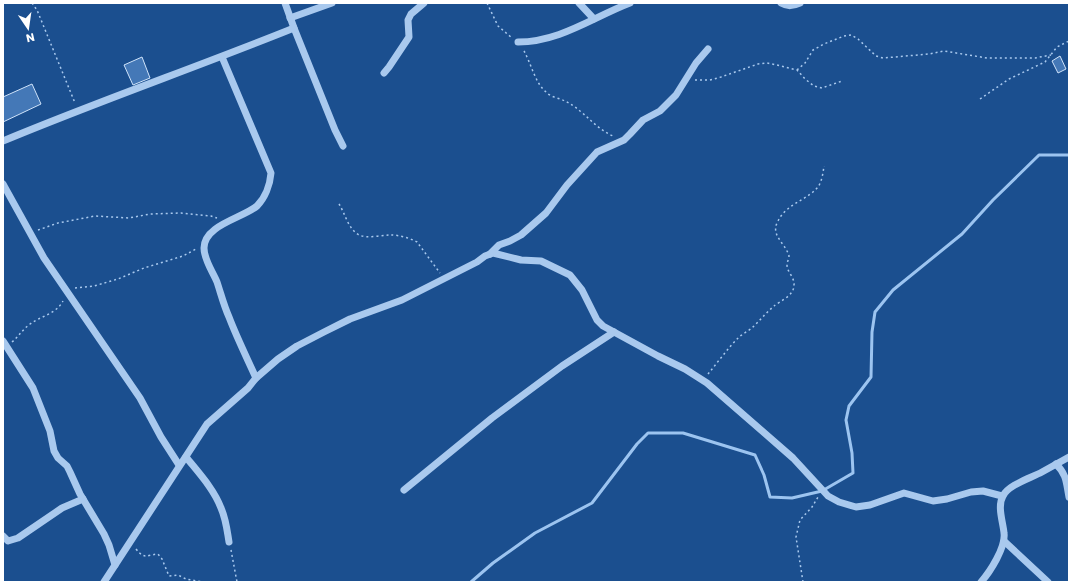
<svg xmlns="http://www.w3.org/2000/svg" width="1072" height="585" font-family="Poppins,sans-serif">
	<style>
		.lines { fill: none; stroke-linecap: round; stroke-linejoin: round }
		.stream { stroke: #9cc4f0; stroke-width: 3 }
		.building { fill: #4478b7; stroke: #cfe3fa }
		.path { stroke: #a9c9ee; stroke-width: 1.5; stroke-dasharray: 2 3; stroke-linecap: butt }
		.minor { stroke: #a9c9ee; stroke-width: 7 }
	</style>
	<rect width="100%" height="100%" fill="#1b4f8f"/>
	<g class="lines">
		<polyline class="stream" points="471,582 493,563 535,533 592,503 637,444 648,433 683,433 755,455 764,475 770,497 792,498 822,491 853,473 852,453 846,420 849,406 871,377 872,332 875,312 893,290 962,234 993,200 1039,155 1069,155"/>
	</g>
	<g class="building">
		<polygon points="1060,56 1066,69 1058,73 1052,61"/>
		<polygon points="142,57 150,78 133,85 124,65"/>
		<polygon points="32,84 41,104 3,122 3,97"/>
	</g>
	<g class="lines">
		<g class="path">
			<polyline points="32,3 37,10 75,103"/>
			<polyline points="487,3 498,26 512,38"/>
			<path d="M524 51C531 63 535 83 546 92 550 97 559 98 565 101 585 111 593 127 613 136"/>
			<polyline points="797,70 805,63 813,50 824,44 844,36 851,35 858,39 876,56 883,58 929,54 944,51 987,58 1035,58 1051,55"/>
			<polyline points="695,80 710,80 721,77 758,64 767,63 777,65 797,70 805,79 814,86 822,88 842,81"/>
			<polyline points="980,99 1009,79 1045,62 1057,47 1069,41"/>
			<path d="M339 204C345 213 348 229 359 235 368 239 381 235 391 235 399 235 410 238 417 242L440 273"/>
			<polyline points="38,230 58,223 95,216 129,218 150,214 181,213 211,216 217,218"/>
			<polyline points="75,288 94,286 118,279 144,268 183,256 196,249"/>
			<path d="M12 342C19 336 23 329 30 324 41 316 56 314 63 301"/>
			<path d="M708 374C718 362 728 348 739 337 744 333 750 330 754 326 761 319 767 312 774 306 780 301 794 296 794 285 795 278 787 272 787 265 787 262 789 259 789 256 786 244 771 236 777 223 786 203 805 202 818 187 822 181 823 173 824 166"/>
			<path d="M136 549C145 560 146 555 158 554L162 559 169 576 178 575 186 579 203 582"/>
			<polyline points="231,550 237,582"/>
			<polyline points="803,582 796,537 800,520 812,507 818,497"/>
		</g>
		<g class="minor">
			<polyline points="285,3 294,28 335,130 343,146"/>
			<polyline points="579,3 594,19"/>
			<path d="M781 3C788 7 793 6 800 3"/>
			<polyline points="290,18 332,3"/>
			<path d="M518 42C560 42 593 17 630 3"/>
			<path d="M222 57 271 173C270 185 265 198 257 206 243 218 204 225 204 248 204 260 213 272 217 282 221 294 224 306 229 317 237 338 247 358 256 378"/>
			<polyline points="384,73 389,67 409,37 408,20 411,14 424,3"/>
			<path d="M3 141C99 101 197 67 294 28"/>
			<polyline points="3,184 44,258 140,398 161,437 179,465"/>
			<polyline points="490,254 499,245 510,241 521,235 546,213 567,185 597,152 624,140 630,134 643,120 660,111 676,95 696,63 708,49"/>
			<polyline points="3,341 33,388 50,431 54,451 58,458 67,466 70,472 80,494 104,534 109,545 115,565"/>
			<path d="M186 457C198 472 214 489 221 508 226 519 227 530 229 542"/>
			<path d="M1056 464C1067 475 1066 482 1069 497"/>
			<polyline points="404,490 492,418 562,366 614,332"/>
			<polyline points="3,536 8,541 18,538 62,508 83,499"/>
			<polyline points="1004,541 1048,582"/>
			<polyline points="104,582 207,424 248,388 256,378 278,359 297,346 324,332 350,319 402,300 477,262 485,256 493,253 521,260 541,261 570,275 582,290 597,320 603,326 658,356 685,369 707,383 793,458 828,496 839,502 856,507 870,505 904,493 933,501 947,499 971,492 983,491 1002,496"/>
			<path d="M981 582C990 572 1006 547 1004 533 1003 522 997 506 1003 496 1008 485 1031 478 1042 472 1051 467 1060 462 1069 457"/>
		</g>
	</g>
	<rect width="1072" height="585" fill="none" stroke="#ffffff" stroke-width="8"/>
	<g transform="translate(28 28) rotate(167)" stroke="#1b4f8f" stroke-width="3" paint-order="stroke">
	<path d="M0-3L7 15L0 10L-7 15Z" fill="#ffffff"/>
	<text y="-6" font-size="11" font-weight="bold" text-anchor="middle" fill="#ffffff">N</text>
	</g>
</svg>
